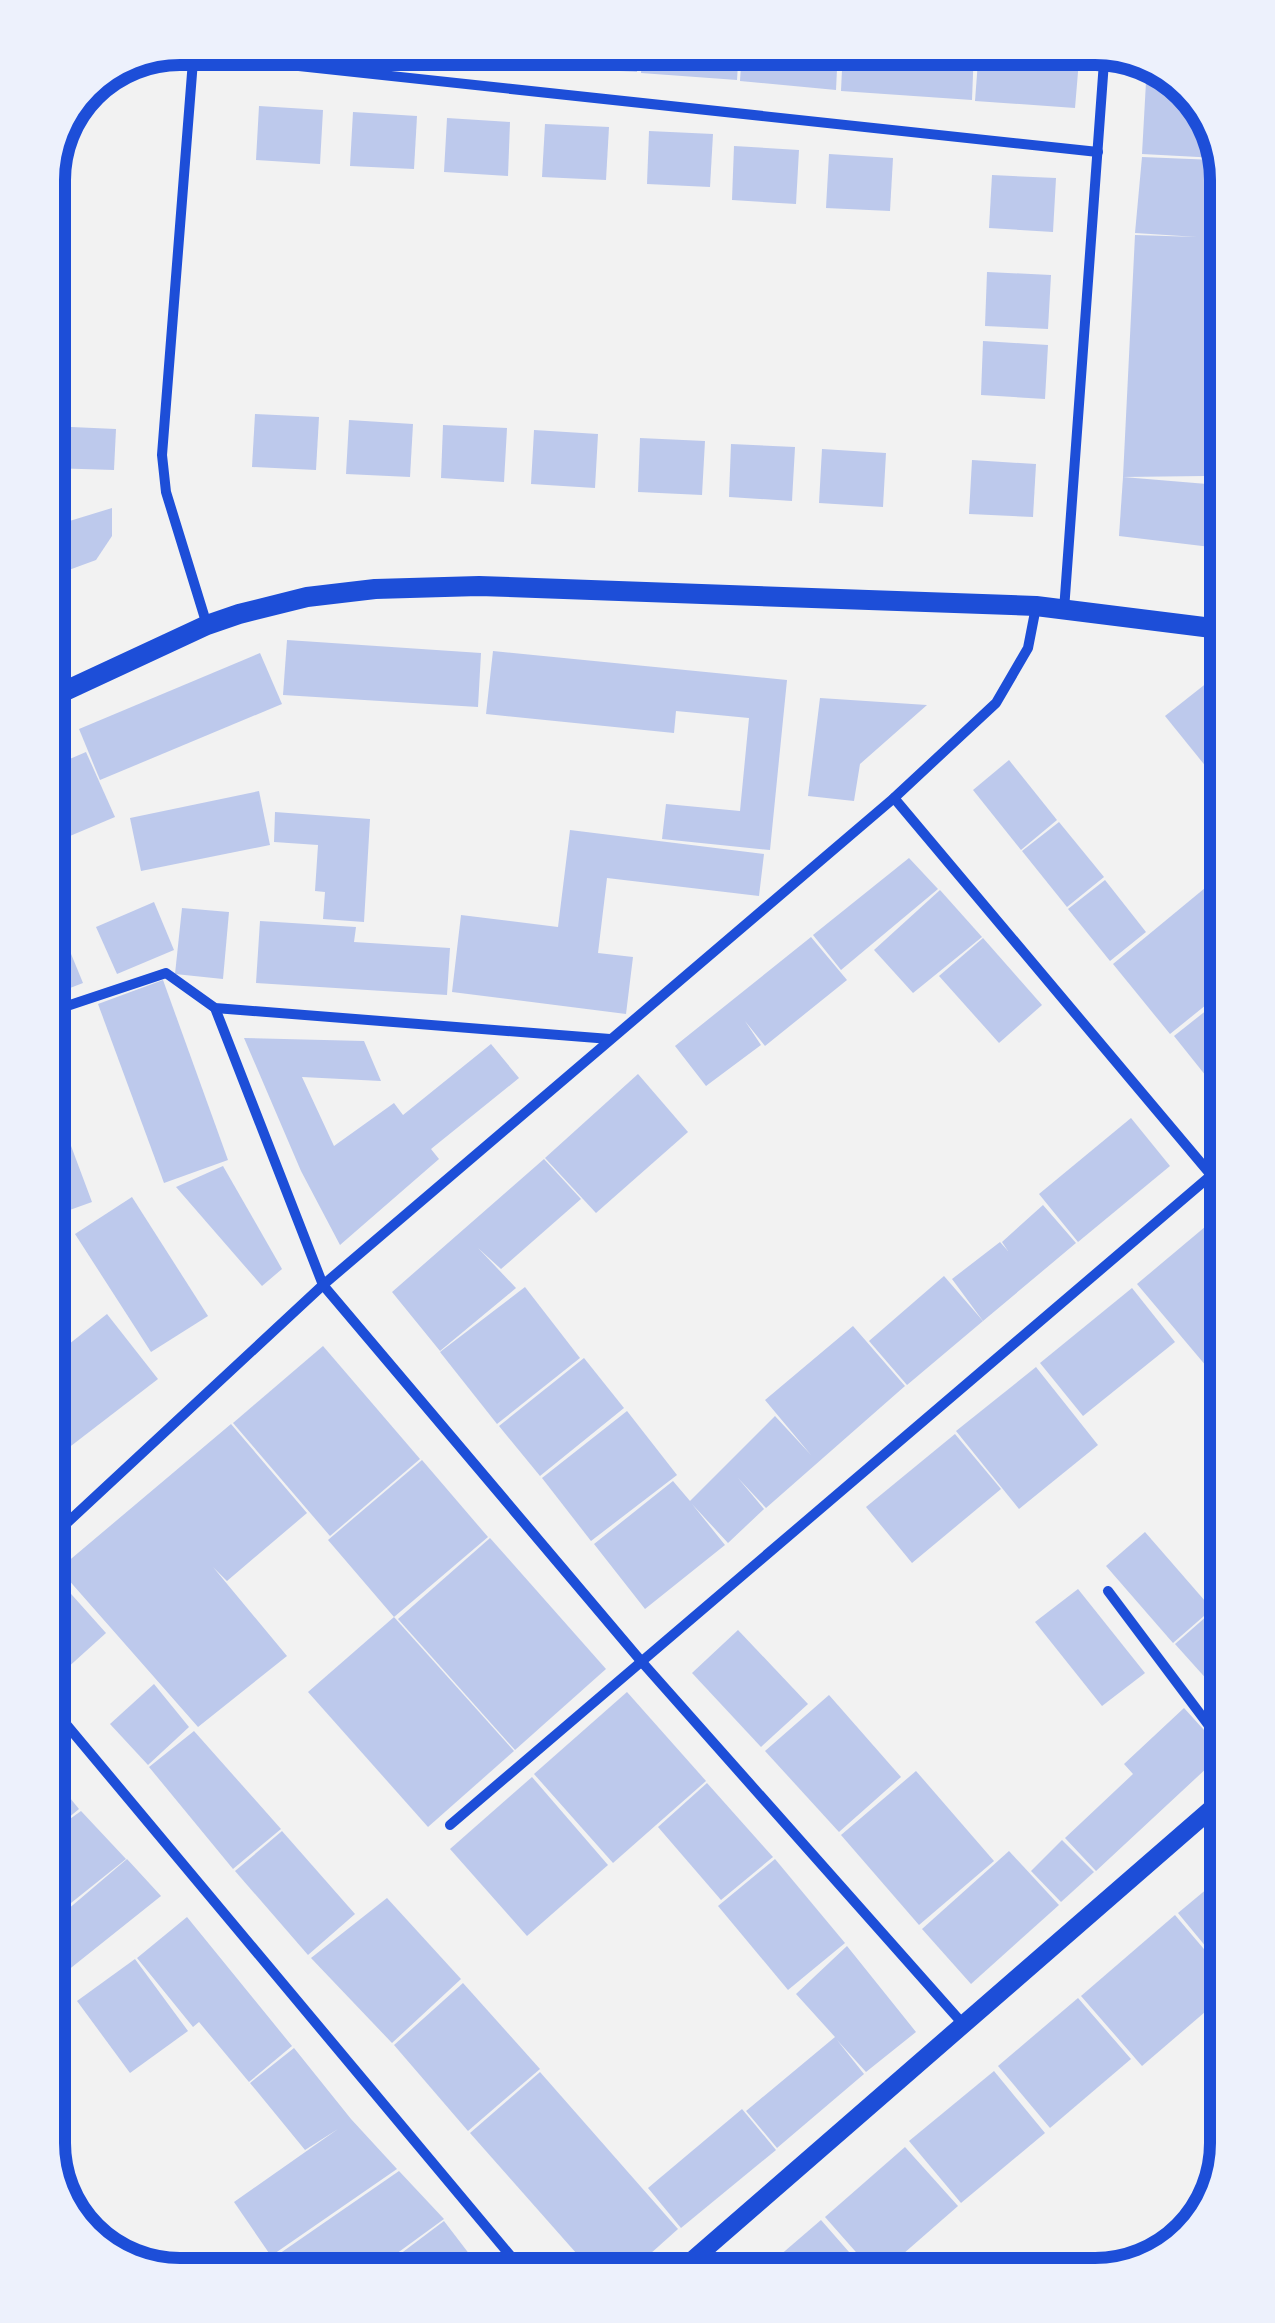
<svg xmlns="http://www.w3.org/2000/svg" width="1275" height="2323" font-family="Ubuntu,sans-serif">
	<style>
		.building { fill: #bdc9ec }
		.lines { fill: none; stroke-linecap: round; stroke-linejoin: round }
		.minor { stroke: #1d4ed8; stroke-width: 10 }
		.tertiary { stroke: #1d4ed8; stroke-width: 18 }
		.secondary { stroke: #1d4ed8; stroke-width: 20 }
		.rim { fill: none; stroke: #1d4ed8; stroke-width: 12 }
	</style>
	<rect width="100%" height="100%" fill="#f2f2f2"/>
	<g class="building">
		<polygon points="297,48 391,48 391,57 297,51"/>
		<polygon points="395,48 547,48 546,67 394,58"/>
		<polygon points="550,48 638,48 637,72 549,67"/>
		<polygon points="643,48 739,48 737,80 641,73"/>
		<polygon points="742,48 838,48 836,90 740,81"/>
		<polygon points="843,48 974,48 972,100 841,91"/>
		<polygon points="979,48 1080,48 1075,108 975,101"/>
		<polygon points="1147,64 1175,74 1217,128 1217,158 1142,154"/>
		<polygon points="259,106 323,110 320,164 256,160"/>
		<polygon points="353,112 417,116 414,169 350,166"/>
		<polygon points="447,118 510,122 508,176 444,172"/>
		<polygon points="545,124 609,127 606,180 542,177"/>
		<polygon points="649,131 713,134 710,187 647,184"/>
		<polygon points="734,146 799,150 796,204 732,200"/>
		<polygon points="829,154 893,158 890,211 826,208"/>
		<polygon points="1142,157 1215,160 1204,336 1212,337 1205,476 1123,477 1135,235 1197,237 1135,233"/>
		<polygon points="992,175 1056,178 1053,232 989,228"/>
		<polygon points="48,265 55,265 51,309 48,309"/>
		<polygon points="987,272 1051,275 1048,329 985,326"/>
		<polygon points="983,341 1048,345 1045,399 981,395"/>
		<polygon points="255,414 319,417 316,470 252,467"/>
		<polygon points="349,420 413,424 410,477 346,474"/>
		<polygon points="443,425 507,428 504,482 441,478"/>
		<polygon points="49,426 116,429 114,470 49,468"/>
		<polygon points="534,430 598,434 595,488 531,484"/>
		<polygon points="640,438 705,441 702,495 638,492"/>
		<polygon points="731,444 795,447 792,501 729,497"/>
		<polygon points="822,449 886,453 883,507 819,503"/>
		<polygon points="972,460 1036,464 1033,517 969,514"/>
		<polygon points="1123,477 1219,485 1219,548 1119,536"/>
		<polygon points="112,508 112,536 96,560 58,574 50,557 50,527"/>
		<polygon points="287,640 481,653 478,707 283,695"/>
		<polygon points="493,651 787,680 770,850 662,839 666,804 740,811 749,718 676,711 674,733 486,714"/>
		<polygon points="260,653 282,704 100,780 79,729"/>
		<polygon points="1208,682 1220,697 1220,784 1165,716"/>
		<polygon points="820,698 927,705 860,764 854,801 808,796"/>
		<polygon points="86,752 115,817 51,844 51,767"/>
		<polygon points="1009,760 1057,820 1021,850 973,790"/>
		<polygon points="259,791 270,845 141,871 130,818"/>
		<polygon points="275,812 370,819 364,922 323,919 325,892 315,891 318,845 274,842"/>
		<polygon points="1059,822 1104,877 1067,907 1022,851"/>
		<polygon points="570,830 764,854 759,896 607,878 598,953 633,957 626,1014 452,992 461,915 558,927"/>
		<polygon points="909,858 938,889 841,970 813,935"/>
		<polygon points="1105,880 1146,932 1110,961 1068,909"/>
		<polygon points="1205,888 1221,907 1222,992 1170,1034 1113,964"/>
		<polygon points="940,890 982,937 913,993 874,950"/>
		<polygon points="154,902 174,950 117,974 96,927"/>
		<polygon points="182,908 229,912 223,979 175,974"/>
		<polygon points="260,921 356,927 354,942 450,948 447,995 256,983"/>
		<polygon points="60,927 83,983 52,995 52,931"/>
		<polygon points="811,937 847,980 765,1046 745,1021 761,1045 706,1086 675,1046"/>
		<polygon points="983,938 1042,1005 999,1043 939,976"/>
		<polygon points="163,980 228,1160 164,1183 98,1004"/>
		<polygon points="1222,998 1222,1096 1174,1036"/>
		<polygon points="244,1038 364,1041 381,1081 302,1077 334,1146 394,1103 403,1115 491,1044 519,1078 431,1149 439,1159 340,1245 301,1171"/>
		<polygon points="638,1074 688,1132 596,1213 545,1158"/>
		<polygon points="52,1095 92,1202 53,1216 53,1151"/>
		<polygon points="1131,1118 1170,1166 1078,1242 1039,1194"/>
		<polygon points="544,1159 581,1199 501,1269 478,1248 516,1288 440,1351 392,1292"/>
		<polygon points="223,1166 282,1269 262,1286 176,1187"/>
		<polygon points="132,1197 208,1316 151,1352 75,1234"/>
		<polygon points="1043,1205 1076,1243 983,1321 952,1279 1000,1242 1008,1251 1002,1242"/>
		<polygon points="1218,1216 1223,1221 1223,1386 1137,1284"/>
		<polygon points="944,1276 983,1321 907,1385 869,1341"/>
		<polygon points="525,1287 580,1358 497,1424 440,1352"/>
		<polygon points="1132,1288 1175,1342 1083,1416 1040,1363"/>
		<polygon points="107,1314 158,1379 54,1459 54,1356"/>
		<polygon points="853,1326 905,1386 766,1508 738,1478 764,1509 728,1543 692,1504 725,1545 645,1609 594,1544 673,1481 690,1501 775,1416 811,1455 765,1400"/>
		<polygon points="323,1346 420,1459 330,1536 233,1423"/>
		<polygon points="584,1358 624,1408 540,1476 499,1426"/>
		<polygon points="1036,1367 1098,1445 1019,1509 956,1431"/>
		<polygon points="627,1411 677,1475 591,1541 542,1478"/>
		<polygon points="231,1424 307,1513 227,1581 213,1567 287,1656 198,1727 59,1569"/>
		<polygon points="955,1434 1001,1489 912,1563 866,1507"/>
		<polygon points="422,1460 488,1537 394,1617 328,1540"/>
		<polygon points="1145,1532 1212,1609 1173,1643 1106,1566"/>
		<polygon points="490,1538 606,1669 515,1750 398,1619"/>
		<polygon points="55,1576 106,1633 65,1670 55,1659"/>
		<polygon points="1078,1589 1145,1673 1102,1706 1035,1622"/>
		<polygon points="1216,1608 1225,1618 1225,1688 1219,1693 1175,1644"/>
		<polygon points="394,1617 514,1751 428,1827 308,1692"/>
		<polygon points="738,1630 808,1704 761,1747 692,1673"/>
		<polygon points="154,1684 189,1727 148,1765 110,1724"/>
		<polygon points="627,1692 706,1781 613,1863 534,1774"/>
		<polygon points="829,1695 901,1777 839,1832 765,1751"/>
		<polygon points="1184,1708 1224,1752 1096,1871 1065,1838 1133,1774 1124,1764"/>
		<polygon points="194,1731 281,1829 233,1869 149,1767"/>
		<polygon points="916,1771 994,1861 919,1925 841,1835"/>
		<polygon points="532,1777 608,1865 527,1936 450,1849"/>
		<polygon points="56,1781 79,1809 56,1828"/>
		<polygon points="707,1783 773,1857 721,1900 658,1827"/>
		<polygon points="81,1811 126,1859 56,1915 56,1829"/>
		<polygon points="282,1831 355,1914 308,1955 235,1871"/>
		<polygon points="1062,1840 1094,1872 1061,1902 1031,1871"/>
		<polygon points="1009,1851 1059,1905 971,1984 922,1929"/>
		<polygon points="127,1859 161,1896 57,1979 56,1925 63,1920 60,1916"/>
		<polygon points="775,1859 845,1943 788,1990 718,1906"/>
		<polygon points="1226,1873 1226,1971 1178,1913"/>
		<polygon points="387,1898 461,1979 392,2043 311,1958"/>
		<polygon points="1175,1915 1226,1975 1226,1994 1142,2066 1081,1996"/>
		<polygon points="187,1917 292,2046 249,2082 199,2022 193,2027 137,1958"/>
		<polygon points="847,1946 916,2032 866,2072 837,2040 864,2074 777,2148 746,2111 835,2037 796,1994"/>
		<polygon points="135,1959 188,2031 130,2073 77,2001"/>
		<polygon points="463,1983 540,2069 468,2131 394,2045"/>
		<polygon points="1078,1998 1131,2059 1050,2128 998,2066"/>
		<polygon points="294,2048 351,2119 397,2169 271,2256 234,2202 338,2129 305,2150 250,2083"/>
		<polygon points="994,2071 1045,2133 961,2203 909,2141"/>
		<polygon points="540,2072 678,2229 631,2271 592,2271 470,2133"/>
		<polygon points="742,2109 776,2150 681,2228 648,2188"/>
		<polygon points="905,2147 958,2206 887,2268 870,2268 825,2217"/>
		<polygon points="399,2171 444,2219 370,2273 290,2274 276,2256"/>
		<polygon points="821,2220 863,2268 764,2269"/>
		<polygon points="444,2221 483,2272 375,2273"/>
	</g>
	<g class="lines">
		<g class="minor">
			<polyline points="194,48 162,455 166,492 207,625"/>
			<polyline points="167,52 1098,152"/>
			<polyline points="1064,610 1105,48"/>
			<polyline points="894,798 1222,1188"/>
			<polyline points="215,1008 323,1285 641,1661 963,2024"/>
			<polyline points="52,1011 166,973 215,1008 610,1039"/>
			<polyline points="55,1534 323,1285 894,798 996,703 1028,648 1036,607"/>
			<polyline points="1108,1591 1225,1747"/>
			<polyline points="55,1711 524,2272"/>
			<polyline points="450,1825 1222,1166"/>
		</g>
		<polyline class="tertiary" points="681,2270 1225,1797"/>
		<polyline class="secondary" points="50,698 207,625 239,614 307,597 375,589 479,586 1036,606 1220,629"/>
	</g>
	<path d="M0 0H1275V2323H0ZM180 65H1095A115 115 0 0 1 1210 180V2143A115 115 0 0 1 1095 2258H180A115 115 0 0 1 65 2143V180A115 115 0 0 1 180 65Z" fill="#edf1fc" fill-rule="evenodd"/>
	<path class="rim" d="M180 65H1095A115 115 0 0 1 1210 180V2143A115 115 0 0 1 1095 2258H180A115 115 0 0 1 65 2143V180A115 115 0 0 1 180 65Z"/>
</svg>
